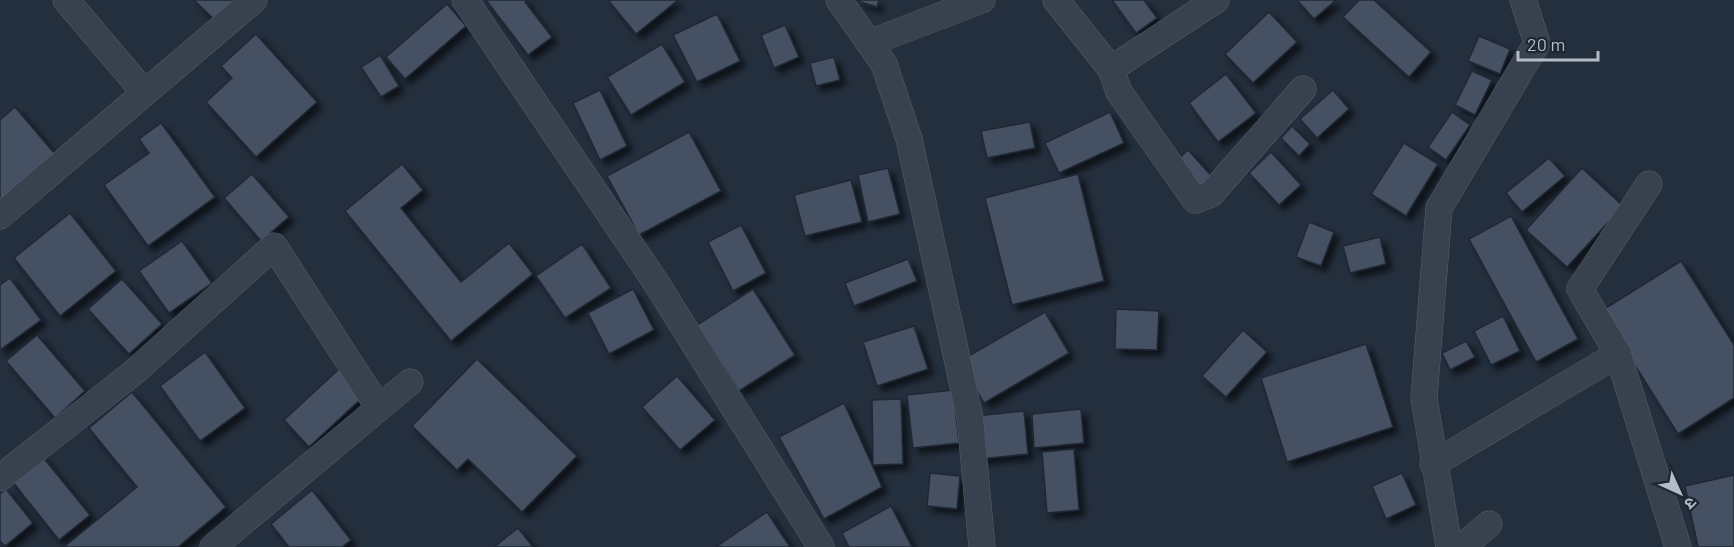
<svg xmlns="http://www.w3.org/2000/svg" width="1734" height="547" font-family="Barlow,'Noto Sans Devanagari',sans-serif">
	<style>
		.building { fill: #455162; stroke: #1f2835; stroke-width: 1.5; filter: url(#shadow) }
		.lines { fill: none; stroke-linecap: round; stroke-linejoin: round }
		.street-casing { stroke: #565f6c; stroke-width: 27 }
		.street { stroke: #38414e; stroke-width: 26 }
	</style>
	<defs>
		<filter id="shadow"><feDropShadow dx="5.5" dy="5.5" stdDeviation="3" flood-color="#0009"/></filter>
	</defs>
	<rect width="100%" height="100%" fill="#242f3e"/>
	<g class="building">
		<polygon points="194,0 242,0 219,24"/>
		<polygon points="486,0 528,0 525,2 552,37 528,55"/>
		<polygon points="608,0 678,0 636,34"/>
		<polygon points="854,0 879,0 877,7"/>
		<polygon points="1112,0 1144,0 1157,18 1136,33"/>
		<polygon points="1297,0 1336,0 1314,19"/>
		<polygon points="1359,0 1374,0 1431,52 1409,77 1343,17"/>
		<polygon points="447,4 466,26 405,79 386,57"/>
		<polygon points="1269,12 1297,42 1253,83 1225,54"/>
		<polygon points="717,14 740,61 697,82 673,35"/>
		<polygon points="785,25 799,57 774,68 761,35"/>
		<polygon points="256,34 317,102 256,157 206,102 232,78 221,66"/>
		<polygon points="1479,36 1510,49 1500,74 1468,61"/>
		<polygon points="662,44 685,82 631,115 607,77"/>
		<polygon points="380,55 399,86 381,97 361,67"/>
		<polygon points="834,57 840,80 816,86 810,63"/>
		<polygon points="1472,71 1492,80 1475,115 1455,105"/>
		<polygon points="1226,74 1256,113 1218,142 1189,103"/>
		<polygon points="600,90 627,146 600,160 573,103"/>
		<polygon points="1333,90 1349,109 1317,138 1300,119"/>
		<polygon points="15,107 60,160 0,210 0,120"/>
		<polygon points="1110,112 1124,143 1059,173 1045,143"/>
		<polygon points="1452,112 1470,125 1446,160 1428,147"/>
		<polygon points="1030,122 1035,148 987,158 981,131"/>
		<polygon points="161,123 215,197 148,246 104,185 149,153 139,139"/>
		<polygon points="1292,126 1310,144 1299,156 1281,138"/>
		<polygon points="689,132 721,191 639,235 607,176"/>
		<polygon points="1404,143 1438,164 1406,216 1371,194"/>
		<polygon points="1188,150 1216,181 1201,195 1173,164"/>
		<polygon points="1271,152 1301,185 1279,205 1249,173"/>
		<polygon points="1549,158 1565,176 1522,212 1506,193"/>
		<polygon points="402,164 423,190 401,208 461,282 509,243 533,274 451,341 345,211"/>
		<polygon points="888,168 900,214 868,222 858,175"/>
		<polygon points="1582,168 1623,206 1567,267 1526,230"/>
		<polygon points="252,174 289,217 261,241 224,198"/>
		<polygon points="1078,174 1104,281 1012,305 985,198"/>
		<polygon points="851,180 862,222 805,236 794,195"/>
		<polygon points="70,213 116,271 60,316 14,258"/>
		<polygon points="1511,216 1578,339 1536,362 1469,239"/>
		<polygon points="1309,222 1334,232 1321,266 1296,257"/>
		<polygon points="741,225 766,273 733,291 708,242"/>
		<polygon points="1380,237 1386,264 1350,273 1343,246"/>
		<polygon points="182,241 212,283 169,313 139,271"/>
		<polygon points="582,244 611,288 565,318 536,276"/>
		<polygon points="908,259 917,281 854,306 845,283"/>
		<polygon points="1681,261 1734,345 1734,398 1678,434 1601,311"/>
		<polygon points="10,278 41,320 0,350 0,285"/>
		<polygon points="122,279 162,324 129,354 88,309"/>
		<polygon points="633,289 654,330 609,354 588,313"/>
		<polygon points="753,289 795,355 739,391 697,325"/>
		<polygon points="1116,309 1159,311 1157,350 1115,349"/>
		<polygon points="1045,312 1069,353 984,403 960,361"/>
		<polygon points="1503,316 1520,351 1491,365 1474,331"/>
		<polygon points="914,326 928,369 877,386 863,342"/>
		<polygon points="1243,330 1267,352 1226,397 1202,376"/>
		<polygon points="37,335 85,391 55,418 6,361"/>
		<polygon points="1466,341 1475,357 1450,370 1442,353"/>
		<polygon points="1366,344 1393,427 1287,462 1261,378"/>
		<polygon points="205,352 245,408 200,441 160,386"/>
		<polygon points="477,359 577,456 522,512 468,459 457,470 412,426"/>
		<polygon points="339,369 364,396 309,447 284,420"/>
		<polygon points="677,376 715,420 680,450 642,407"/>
		<polygon points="953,390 959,443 913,448 907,395"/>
		<polygon points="132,392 226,507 178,547 64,547 137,487 89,428"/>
		<polygon points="901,399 903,464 873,465 872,400"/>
		<polygon points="844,403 882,487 824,519 779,437"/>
		<polygon points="1081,409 1084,443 1034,448 1032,414"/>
		<polygon points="1024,411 1028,454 980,459 976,416"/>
		<polygon points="1074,449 1079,510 1047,513 1042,452"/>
		<polygon points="42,456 90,515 59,540 12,481"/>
		<polygon points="930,473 960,476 957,509 927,506"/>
		<polygon points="1402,473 1416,505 1386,519 1372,486"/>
		<polygon points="1734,475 1734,547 1698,547 1685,486"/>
		<polygon points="6,489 33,523 5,546 0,541 0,494"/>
		<polygon points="312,490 351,540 342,547 289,547 271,524"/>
		<polygon points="891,506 912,547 849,547 842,533"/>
		<polygon points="767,512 790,547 716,547"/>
		<polygon points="518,528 533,547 494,547"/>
	</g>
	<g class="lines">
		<g class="street-casing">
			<g id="street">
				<polyline points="66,0 144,92"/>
				<polyline points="465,0 655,281 821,547"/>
				<polyline points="839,0 884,64 909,139 970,418 982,547"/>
				<polyline points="1056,0 1111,69 1119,92 1195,200 1211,194 1303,89"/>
				<polyline points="869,43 982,0"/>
				<polyline points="1111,69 1216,0"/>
				<polyline points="1649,184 1580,289 1618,354 1678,547"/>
				<polyline points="0,216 254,0"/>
				<polyline points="1433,464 1618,354"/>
				<polyline points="0,478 133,373 274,246 379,408"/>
				<polyline points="213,547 410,382"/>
				<polyline points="1449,547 1424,398 1439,208 1537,43 1523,0"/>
				<polyline points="1462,547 1489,524"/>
			</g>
		</g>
		<use href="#street" class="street"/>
	</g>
	<g transform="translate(1680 493) rotate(135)" stroke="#1d2633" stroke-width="4.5" paint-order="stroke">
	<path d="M0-4.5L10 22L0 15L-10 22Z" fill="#b4bcc9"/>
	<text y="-9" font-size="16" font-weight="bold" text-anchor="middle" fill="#b4bcc9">उ</text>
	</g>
	<path d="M1518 51v9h80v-9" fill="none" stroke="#b4bcc9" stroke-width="3"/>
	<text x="1527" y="51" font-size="18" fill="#b4bcc9" stroke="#1d2633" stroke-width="4.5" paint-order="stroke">20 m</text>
</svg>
